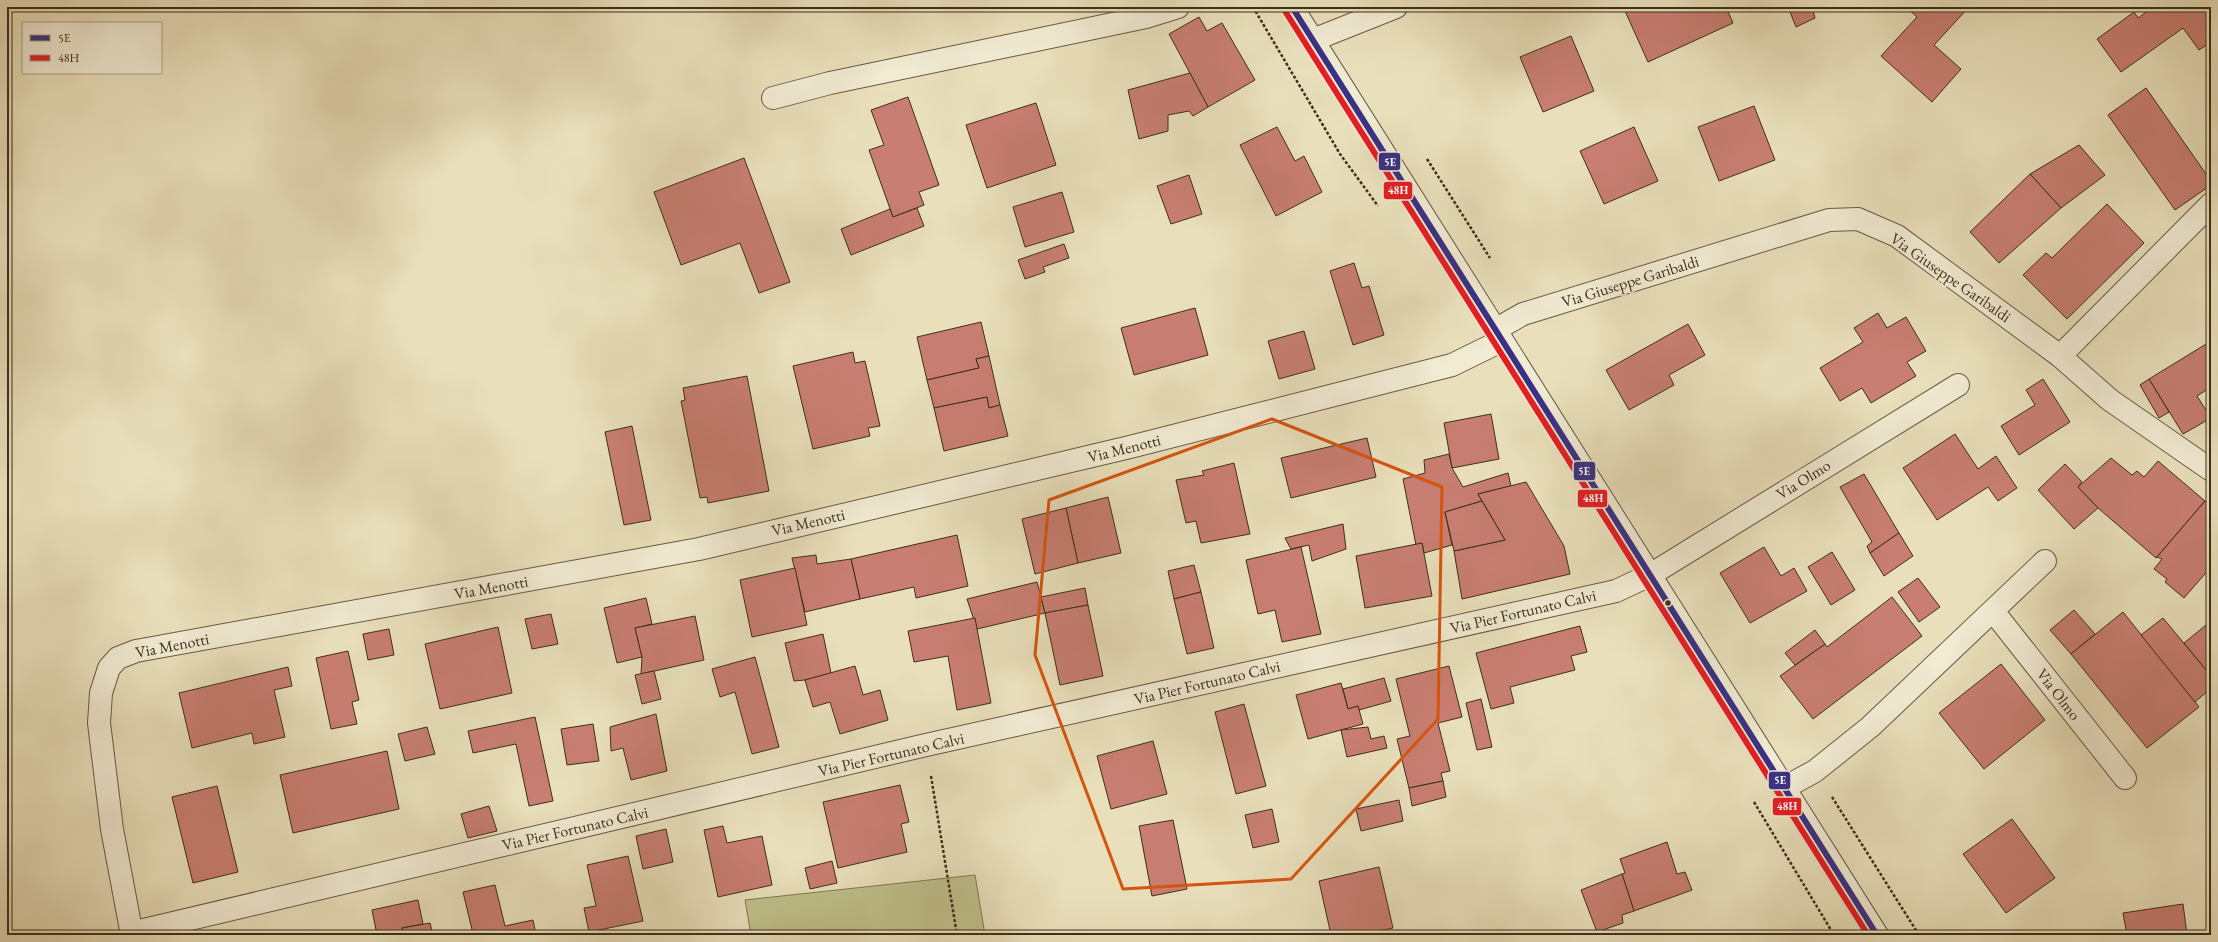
<svg xmlns="http://www.w3.org/2000/svg" width="2218" height="942" font-family="'EB Garamond',serif">
	<style>
		.green { fill: #bfc08b; stroke: #7e7753 }
		.building { fill: #c87e72; stroke: #3d2e1b }
		.lines { fill: none; stroke-linecap: round; stroke-linejoin: round }
		.minor-casing { stroke: #685a43; stroke-width: 24 }
		.tertiary-casing { stroke: #685a43; stroke-width: 24 }
		.path { stroke: #3d2e1b; stroke-width: 2.5; stroke-dasharray: 3 2; stroke-linecap: butt }
		.minor { stroke: #f1ebd3; stroke-width: 22 }
		.tertiary { stroke: #f1ebd3; stroke-width: 22 }
		.bus-1-casing { stroke: #f1ebd3; stroke-width: 9 }
		.bus-2-casing { stroke: #f1ebd3; stroke-width: 9 }
		.bus-1 { stroke: #393185; stroke-width: 6 }
		.bus-2 { stroke: #e31e24; stroke-width: 6 }
		.marked { fill: none; stroke: #d7550e; stroke-width: 3; stroke-linejoin: round }
		.bus-dot { fill: #3d2e1b; stroke: #f1ebd3; stroke-width: 1.5 }
		.labels { text-anchor: middle; stroke-width: 3; stroke-linejoin: round; paint-order: stroke }
		.street-label { font-size: 16px; fill: #3d2e1b; stroke: #f1ebd3 }
		.line-badge { stroke: #f1ebd3; stroke-width: 1.5 }
		.badge-label { font-size: 11px; text-anchor: middle; font-weight: bold; fill: #fff }
	</style>
	<rect width="100%" height="100%" fill="#e9e0bb"/>
	<filter id="stains"><feTurbulence type="fractalNoise" baseFrequency=".005" numOctaves="4"/><feColorMatrix values="0 0 0 0 .2 0 0 0 0 .09 0 0 0 0 .02 0 0 0 .5 -.17"/></filter>
	<radialGradient id="worn" r=".72"><stop offset=".6" stop-color="#630" stop-opacity="0"/><stop offset="1" stop-color="#630" stop-opacity=".3"/></radialGradient>
	<polygon class="green" points="975,875 985,935 751,935 745,900"/>
	<g class="building">
		<polygon points="1634,7 1726,7 1733,23 1648,62 1625,11"/>
		<polygon points="1788,7 1812,7 1815,18 1796,27"/>
		<polygon points="1906,7 1969,7 1934,45 1961,69 1932,102 1881,56 1917,17"/>
		<polygon points="2153,7 2211,7 2211,48 2208,44 2199,50 2183,28 2121,72 2097,39 2134,12 2138,18"/>
		<polygon points="1199,17 1207,31 1222,23 1255,80 1208,107 1169,34"/>
		<polygon points="1571,36 1594,91 1543,112 1520,57"/>
		<polygon points="1190,73 1208,107 1193,116 1189,111 1168,115 1168,131 1139,139 1128,90"/>
		<polygon points="2146,88 2211,181 2211,185 2175,210 2108,115"/>
		<polygon points="908,97 939,185 919,192 924,205 893,217 869,150 884,145 871,110"/>
		<polygon points="1036,103 1056,165 987,188 966,125"/>
		<polygon points="1754,106 1775,160 1719,181 1698,127"/>
		<polygon points="1277,127 1295,161 1304,156 1322,192 1276,216 1240,145"/>
		<polygon points="1634,127 1658,181 1604,204 1580,151"/>
		<polygon points="2079,145 2105,175 2061,208 2030,174"/>
		<polygon points="744,158 790,282 759,293 740,243 681,265 654,192"/>
		<polygon points="2030,174 2061,208 1999,263 1970,232"/>
		<polygon points="1189,175 1202,214 1171,224 1157,186"/>
		<polygon points="1062,192 1074,232 1025,247 1013,207"/>
		<polygon points="2107,204 2144,243 2067,319 2023,275 2046,253 2052,258"/>
		<polygon points="917,208 924,226 851,255 841,229 890,209 893,217"/>
		<polygon points="1064,244 1069,258 1043,267 1045,272 1025,279 1018,260"/>
		<polygon points="1354,263 1362,288 1369,286 1384,335 1353,345 1330,271"/>
		<polygon points="1195,308 1208,355 1134,375 1121,328"/>
		<polygon points="1878,313 1887,328 1906,317 1926,351 1907,362 1916,376 1871,403 1862,388 1840,401 1820,368 1863,342 1854,328"/>
		<polygon points="981,322 989,356 976,359 979,368 927,380 917,337"/>
		<polygon points="1688,324 1705,355 1669,375 1674,385 1629,410 1606,370"/>
		<polygon points="1304,331 1315,369 1279,379 1268,341"/>
		<polygon points="2211,341 2211,387 2197,396 2211,418 2183,434 2149,379"/>
		<polygon points="853,352 855,363 865,361 880,426 868,428 870,436 813,449 793,366"/>
		<polygon points="989,356 1000,405 989,408 987,397 934,408 927,380 979,368 976,359"/>
		<polygon points="747,376 769,491 708,503 707,497 700,498 681,401 685,400 683,388"/>
		<polygon points="2043,379 2070,422 2019,455 2001,426 2035,405 2026,390"/>
		<polygon points="2149,379 2169,412 2159,418 2140,385"/>
		<polygon points="987,397 989,408 1000,405 1008,436 944,451 934,408"/>
		<polygon points="1491,414 1499,459 1452,468 1444,423"/>
		<polygon points="632,426 651,520 624,525 605,432"/>
		<polygon points="1955,434 1978,469 1996,456 2017,488 1998,501 1988,487 1937,520 1903,468"/>
		<polygon points="1367,438 1376,477 1291,498 1281,458"/>
		<polygon points="1449,454 1452,468 1463,487 1508,473 1511,486 1478,494 1482,501 1445,512 1452,545 1424,553 1422,543 1416,545 1403,479 1425,473 1424,460"/>
		<polygon points="2111,458 2132,475 2137,471 2144,477 2158,461 2205,501 2156,558 2098,508 2078,487"/>
		<polygon points="1234,463 1250,534 1201,543 1196,521 1186,523 1176,480 1204,475 1202,471"/>
		<polygon points="2065,464 2082,482 2078,487 2098,508 2074,529 2038,490"/>
		<polygon points="1864,474 1899,533 1870,553 1867,546 1872,542 1840,487"/>
		<polygon points="1526,482 1564,546 1570,574 1462,599 1454,551 1505,540 1478,494"/>
		<polygon points="1108,497 1121,553 1078,563 1066,508"/>
		<polygon points="2211,500 2211,567 2184,598 2165,582 2167,579 2154,569 2162,559 2157,557 2205,501 2208,503"/>
		<polygon points="1482,501 1505,540 1454,551 1445,512"/>
		<polygon points="1066,508 1078,563 1035,574 1022,519"/>
		<polygon points="1343,524 1346,549 1312,561 1309,545 1291,549 1285,538"/>
		<polygon points="1899,533 1913,556 1884,576 1870,553"/>
		<polygon points="957,535 968,586 916,598 914,587 860,599 851,559"/>
		<polygon points="1422,543 1432,596 1365,608 1356,556"/>
		<polygon points="1301,547 1321,634 1282,642 1275,610 1258,614 1246,560"/>
		<polygon points="1764,547 1781,576 1794,568 1807,591 1750,623 1720,573"/>
		<polygon points="1832,552 1855,590 1831,605 1808,567"/>
		<polygon points="816,555 817,564 851,559 860,599 805,612 792,558"/>
		<polygon points="1194,565 1201,592 1174,599 1168,571"/>
		<polygon points="795,568 807,625 752,637 740,580"/>
		<polygon points="1918,578 1940,607 1919,622 1898,592"/>
		<polygon points="1037,582 1045,613 977,629 967,599"/>
		<polygon points="1085,588 1088,605 1045,613 1041,597"/>
		<polygon points="1201,592 1214,648 1187,654 1174,599"/>
		<polygon points="1892,597 1922,636 1813,719 1780,676 1825,644 1827,647"/>
		<polygon points="646,598 652,624 635,628 642,657 617,663 604,608"/>
		<polygon points="1088,605 1103,676 1060,685 1045,613"/>
		<polygon points="2074,610 2095,634 2071,654 2050,630"/>
		<polygon points="2123,612 2199,707 2147,748 2071,654"/>
		<polygon points="551,614 558,644 532,649 525,619"/>
		<polygon points="695,616 704,660 641,674 642,657 635,628"/>
		<polygon points="975,618 991,703 957,710 948,656 914,662 908,631"/>
		<polygon points="2163,618 2211,676 2211,688 2195,702 2141,635"/>
		<polygon points="2211,621 2211,676 2184,643"/>
		<polygon points="1580,626 1587,652 1571,656 1575,670 1510,687 1514,703 1491,709 1476,653"/>
		<polygon points="498,627 512,693 440,709 425,644"/>
		<polygon points="389,629 394,655 368,660 363,634"/>
		<polygon points="1815,630 1825,644 1795,665 1785,653"/>
		<polygon points="823,634 831,673 805,680 794,681 785,643"/>
		<polygon points="348,651 359,700 352,702 357,724 331,729 316,658"/>
		<polygon points="755,657 779,747 752,754 735,692 720,697 712,669"/>
		<polygon points="2001,664 2045,720 1984,769 1939,713"/>
		<polygon points="855,666 863,695 880,690 888,720 840,734 830,702 813,707 805,680"/>
		<polygon points="1449,666 1462,717 1438,723 1450,771 1441,773 1443,781 1409,788 1397,739 1410,736 1396,679"/>
		<polygon points="288,667 292,686 274,690 285,737 254,744 252,733 192,748 179,693"/>
		<polygon points="654,671 661,699 642,704 635,675"/>
		<polygon points="1384,678 1391,701 1359,710 1358,706 1348,709 1343,689"/>
		<polygon points="1341,683 1348,709 1358,706 1363,724 1308,739 1296,695"/>
		<polygon points="1481,699 1492,747 1477,750 1466,703"/>
		<polygon points="1244,704 1266,786 1236,794 1215,712"/>
		<polygon points="656,714 667,771 631,780 623,748 611,751 610,727"/>
		<polygon points="535,717 553,801 529,806 516,744 473,753 468,731"/>
		<polygon points="593,724 599,761 567,765 561,729"/>
		<polygon points="427,727 435,754 405,761 398,734"/>
		<polygon points="1368,727 1371,739 1384,736 1387,748 1347,757 1341,730"/>
		<polygon points="1153,741 1167,794 1111,809 1097,756"/>
		<polygon points="387,751 399,809 293,833 280,775"/>
		<polygon points="1443,781 1446,797 1412,806 1409,788"/>
		<polygon points="900,785 909,822 901,824 907,852 838,868 823,802"/>
		<polygon points="217,786 238,872 193,883 172,797"/>
		<polygon points="1399,800 1403,821 1361,831 1356,809"/>
		<polygon points="489,806 497,831 468,838 461,814"/>
		<polygon points="1272,809 1279,842 1253,848 1245,815"/>
		<polygon points="2012,819 2055,878 2006,913 1963,854"/>
		<polygon points="1173,820 1187,889 1152,896 1139,826"/>
		<polygon points="723,826 727,843 762,836 772,885 718,897 704,830"/>
		<polygon points="666,829 673,862 643,869 636,836"/>
		<polygon points="1667,842 1677,874 1685,872 1692,890 1634,911 1622,874 1625,873 1620,859"/>
		<polygon points="628,856 643,921 589,932 584,908 596,906 587,865"/>
		<polygon points="832,861 837,883 810,889 805,868"/>
		<polygon points="1379,867 1393,928 1362,935 1331,935 1319,881"/>
		<polygon points="1622,874 1634,911 1622,915 1623,923 1597,932 1581,890"/>
		<polygon points="495,885 505,926 533,920 536,935 473,934 463,892"/>
		<polygon points="418,900 423,924 402,928 404,935 377,935 372,910"/>
		<polygon points="2183,904 2187,935 2127,935 2123,913"/>
		<polygon points="430,923 433,935 404,935 402,928"/>
		<polygon points="340,931 341,935 320,935"/>
	</g>
	<g class="lines">
		<g class="minor-casing">
			<g id="minor">
				<polyline points="1313,40 1396,7"/>
				<polyline points="773,98 830,83 1146,17 1178,7"/>
				<polyline points="1495,330 1523,314 1829,220 1858,219 1897,236 2060,356 2110,400 2211,470"/>
				<polyline points="2060,356 2211,204"/>
				<polyline points="1993,611 2125,778"/>
				<polyline points="1784,788 1815,771 1870,727 2045,561"/>
				<polyline points="131,933 926,745 1616,591 1650,575 1958,385"/>
				<polyline points="132,935 112,829 99,723 101,693 109,668 118,658 136,651 699,549 1130,447 1452,365 1501,341"/>
			</g>
		</g>
		<g class="tertiary-casing">
			<polyline id="tertiary" points="1292,7 1877,935"/>
		</g>
		<g class="path">
			<polyline points="1253,7 1340,154 1378,206"/>
			<polyline points="1427,159 1490,258"/>
			<polyline points="931,776 957,935"/>
			<polyline points="1832,797 1919,935"/>
			<polyline points="1754,802 1834,935"/>
		</g>
		<use href="#minor" class="minor"/>
		<use href="#tertiary" class="tertiary"/>
		<g class="bus-1-casing">
			<polyline id="bus-1" points="1292,7 1877,935"/>
		</g>
		<g class="bus-2-casing">
			<polyline id="bus-2" points="1285,11 1868,935"/>
		</g>
		<use href="#bus-1" class="bus-1"/>
		<use href="#bus-2" class="bus-2"/>
	</g>
	<path class="marked" d="M1272 419 1442 487 1438 719 1291 879 1123 889 1035 655 1049 500Z"/>
	<circle class="bus-dot" cx="1668" cy="603" r="3.5"/>
	<g class="labels">
		<g class="street-label">
			<text transform="translate(1951 277) rotate(35)" y="6">Via Giuseppe Garibaldi</text>
			<text transform="translate(1630 281) rotate(-17)" y="6">Via Giuseppe Garibaldi</text>
			<text transform="translate(1124 448) rotate(-14)" y="6">Via Menotti</text>
			<text transform="translate(1803 479) rotate(-32)" y="6">Via Olmo</text>
			<text transform="translate(808 522) rotate(-13)" y="6">Via Menotti</text>
			<text transform="translate(491 587) rotate(-10)" y="6">Via Menotti</text>
			<text transform="translate(1523 611) rotate(-13)" y="6">Via Pier Fortunato Calvi</text>
			<text transform="translate(172 645) rotate(-11)" y="6">Via Menotti</text>
			<text transform="translate(1207 682) rotate(-13)" y="6">Via Pier Fortunato Calvi</text>
			<text transform="translate(2059 694) rotate(52)" y="6">Via Olmo</text>
			<text transform="translate(891 754) rotate(-13)" y="6">Via Pier Fortunato Calvi</text>
			<text transform="translate(575 828) rotate(-13)" y="6">Via Pier Fortunato Calvi</text>
		</g>
	</g>
	<g class="line-badge">
		<rect x="1378" y="152" width="23" height="19" rx="4" fill="#393185"/>
		<rect x="1383" y="181" width="30" height="19" rx="4" fill="#e31e24"/>
		<rect x="1573" y="461" width="23" height="20" rx="4" fill="#393185"/>
		<rect x="1577" y="489" width="31" height="19" rx="4" fill="#e31e24"/>
		<rect x="1768" y="771" width="23" height="19" rx="4" fill="#393185"/>
		<rect x="1772" y="797" width="30" height="19" rx="4" fill="#e31e24"/>
	</g>
	<g class="badge-label">
		<text x="1390" y="166">5E</text>
		<text x="1398" y="194">48H</text>
		<text x="1584" y="475">5E</text>
		<text x="1593" y="502">48H</text>
		<text x="1780" y="784">5E</text>
		<text x="1787" y="810">48H</text>
	</g>
	<rect width="2218" height="942" fill="none" stroke="#e9e0bb" stroke-width="24"/>
	<rect x="8" y="8" width="2202" height="926" fill="none" stroke="#3d2e1b" stroke-width="2"/>
	<rect x="12" y="12" width="2194" height="918" fill="none" stroke="#3d2e1b"/>
	<rect x="22" y="22" width="140" height="52" fill="#f1ebd3" stroke="#a99f89"/>
	<rect x="30" y="35" width="20" height="6" fill="#393185" stroke="#a99f89"/>
	<text x="58" y="42" font-size="12" fill="#3d2e1b">5E</text>
	<rect x="30" y="55" width="20" height="6" fill="#e31e24" stroke="#a99f89"/>
	<text x="58" y="62" font-size="12" fill="#3d2e1b">48H</text>
	<rect width="100%" height="100%" filter="url(#stains)"/>
	<rect width="100%" height="100%" fill="url(#worn)"/>
</svg>
